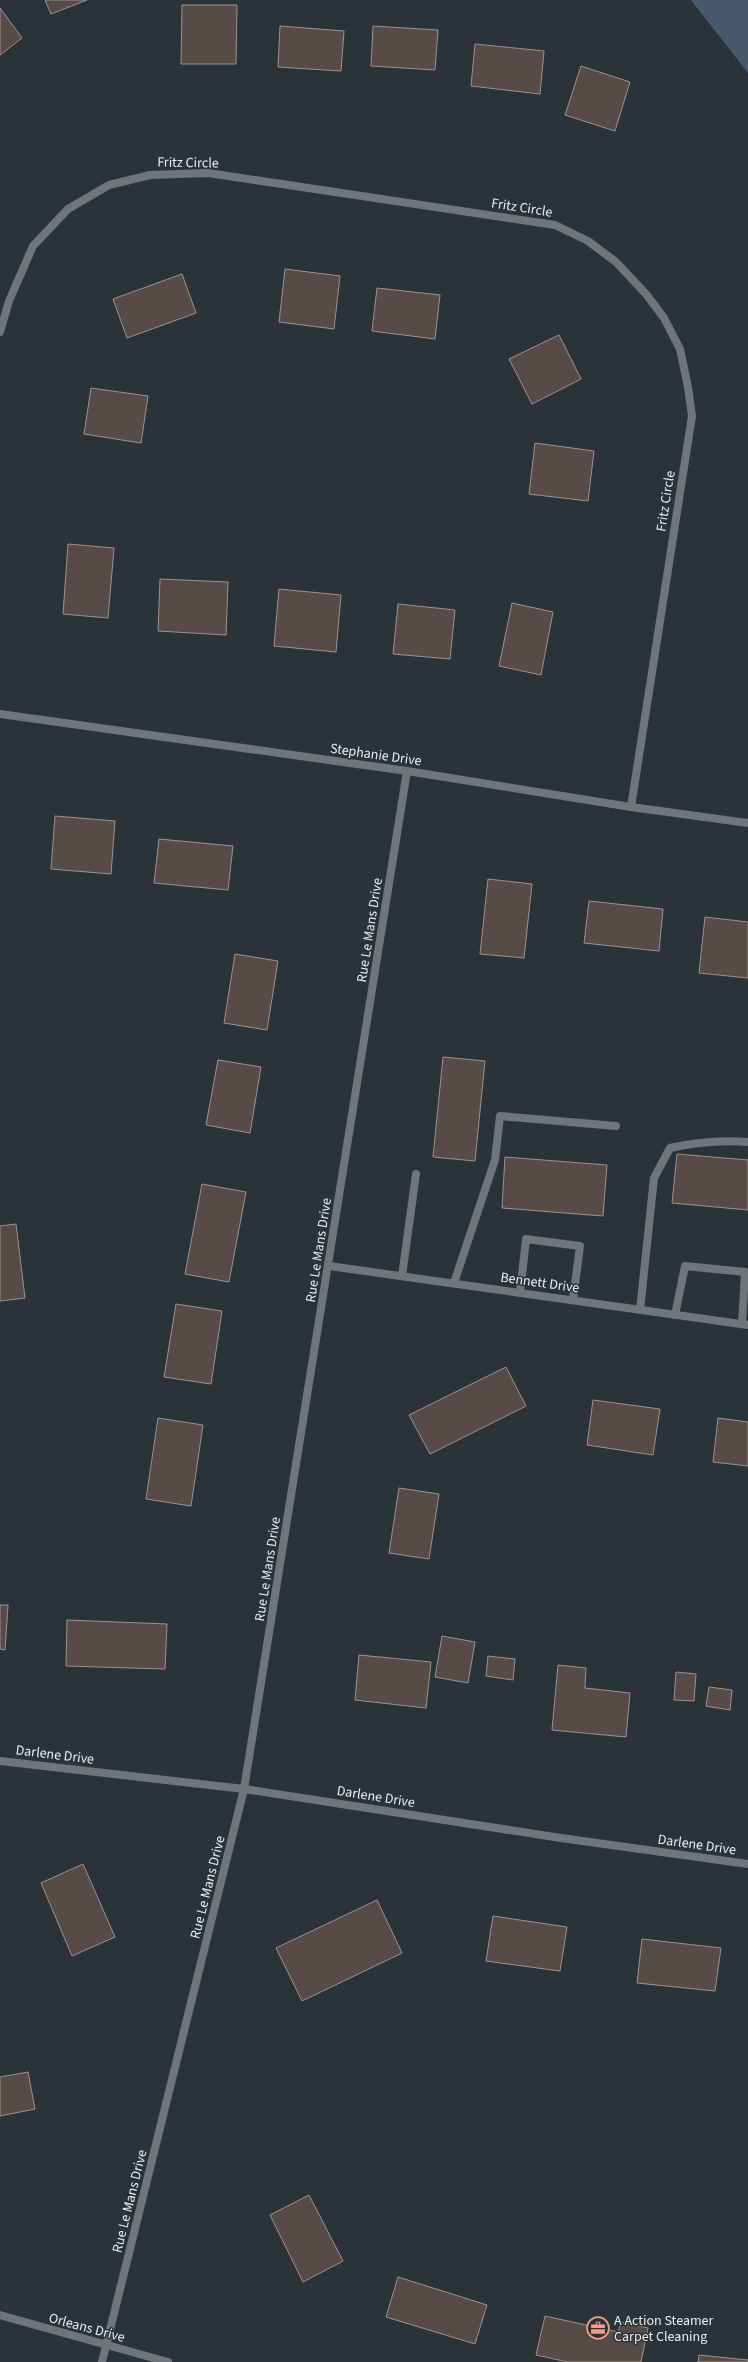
<svg xmlns="http://www.w3.org/2000/svg" width="748" height="2362" font-family="'Source Sans 3',sans-serif">
	<style>
		.green { fill: #475a6c }
		.building { fill: #564b47; stroke: #a0928e }
		.lines { fill: none; stroke-linecap: round; stroke-linejoin: round }
		.service { stroke: #717579; stroke-width: 8 }
		.minor { stroke: #717579; stroke-width: 8 }
		.labels { text-anchor: middle; stroke-width: 3; stroke-linejoin: round; paint-order: stroke }
		.street-label { font-size: 14px; fill: #e7ecf1; stroke: #2b333a }
		.poi-label { font-size: 14px; fill: #e7ecf1; stroke: #2b333a; text-anchor: start }
	</style>
	<rect width="100%" height="100%" fill="#2b333a"/>
	<polygon class="green" points="691,0 748,0 748,73"/>
	<g class="building">
		<polygon points="45,0 87,0 51,14"/>
		<polygon points="182,5 237,5 236,64 181,64"/>
		<polygon points="0,8 22,38 0,55"/>
		<polygon points="280,26 344,31 341,71 278,67"/>
		<polygon points="373,26 438,30 435,70 371,66"/>
		<polygon points="475,44 544,51 540,94 471,86"/>
		<polygon points="581,66 630,82 615,131 565,115"/>
		<polygon points="285,269 340,276 334,329 279,322"/>
		<polygon points="182,274 196,313 127,338 113,299"/>
		<polygon points="377,288 440,295 435,339 372,331"/>
		<polygon points="559,335 581,379 532,404 509,359"/>
		<polygon points="91,388 148,396 141,443 84,434"/>
		<polygon points="535,443 594,451 588,501 529,494"/>
		<polygon points="68,544 114,548 108,618 63,614"/>
		<polygon points="160,579 228,582 226,635 158,631"/>
		<polygon points="279,589 341,595 336,652 274,646"/>
		<polygon points="512,603 553,612 541,675 499,666"/>
		<polygon points="398,604 455,610 450,659 393,654"/>
		<polygon points="55,816 115,821 111,874 51,869"/>
		<polygon points="159,839 233,846 228,890 154,883"/>
		<polygon points="488,879 532,884 524,958 480,954"/>
		<polygon points="589,901 663,909 659,951 584,943"/>
		<polygon points="705,917 748,922 748,978 699,973"/>
		<polygon points="235,954 278,961 267,1030 224,1023"/>
		<polygon points="443,1057 485,1061 475,1161 433,1157"/>
		<polygon points="218,1060 261,1067 250,1133 206,1125"/>
		<polygon points="677,1154 748,1160 748,1210 672,1203"/>
		<polygon points="505,1157 607,1165 603,1216 502,1208"/>
		<polygon points="202,1184 246,1192 229,1282 185,1274"/>
		<polygon points="16,1224 25,1298 0,1301 0,1226"/>
		<polygon points="176,1304 222,1311 211,1384 164,1377"/>
		<polygon points="506,1367 526,1406 430,1454 409,1415"/>
		<polygon points="593,1400 660,1409 653,1455 587,1445"/>
		<polygon points="158,1418 203,1425 191,1506 146,1499"/>
		<polygon points="718,1418 748,1422 748,1466 713,1462"/>
		<polygon points="399,1488 439,1494 429,1559 389,1553"/>
		<polygon points="0,1605 8,1605 5,1650 0,1649"/>
		<polygon points="67,1620 167,1624 165,1669 66,1666"/>
		<polygon points="442,1636 475,1642 468,1683 435,1677"/>
		<polygon points="359,1655 431,1662 426,1708 355,1700"/>
		<polygon points="488,1656 515,1659 513,1680 486,1676"/>
		<polygon points="558,1665 586,1668 585,1688 630,1693 626,1737 552,1730"/>
		<polygon points="676,1672 696,1674 694,1701 674,1700"/>
		<polygon points="709,1687 732,1690 730,1710 706,1706"/>
		<polygon points="83,1864 115,1937 72,1956 41,1883"/>
		<polygon points="377,1900 402,1953 302,2001 276,1948"/>
		<polygon points="493,1916 567,1927 560,1971 486,1961"/>
		<polygon points="642,1939 721,1948 715,1991 637,1983"/>
		<polygon points="28,2072 35,2109 0,2116 0,2077"/>
		<polygon points="309,2195 343,2261 303,2282 270,2215"/>
		<polygon points="398,2277 487,2305 475,2344 386,2317"/>
		<polygon points="545,2316 618,2332 621,2322 648,2328 641,2362 568,2362 536,2355"/>
		<polygon points="699,2355 748,2360 748,2362 698,2362"/>
	</g>
	<g class="lines">
		<g class="service">
			<polyline points="402,1276 416,1174"/>
			<polyline points="454,1283 495,1160 500,1116 616,1126"/>
			<polyline points="520,1293 526,1239 580,1246 573,1300"/>
			<path d="M640 1310 654 1178 670 1148C697 1142 721 1140 748 1142"/>
			<polyline points="675,1315 685,1266 745,1272 742,1324"/>
		</g>
		<g class="minor">
			<polyline points="0,332 9,301 33,246 68,209 109,185 150,175 208,173 555,225 588,241 616,262 646,294 664,318 680,349 688,387 692,416 631,807"/>
			<polyline points="0,714 407,771 631,807 748,823"/>
			<polyline points="329,1266 748,1325"/>
			<polyline points="0,1761 244,1789 561,1838 748,1864"/>
			<polyline points="0,2315 168,2362"/>
			<polyline points="102,2362 244,1789 407,771"/>
		</g>
	</g>
	<defs>
		<g id="office-ring" transform="scale(1.15)"><circle r="9.5" fill="#2b333a" stroke="#f49e87" stroke-width="1.5"/><path d="M-6-3h4V-5.5h4V-3h4V5H-6ZM-1-4.5V-3h2v-1.5ZM-6 0V1H6V0Z" fill="#f49e87"/></g>
	</defs>
	<g fill-rule="evenodd">
		<use href="#office-ring" x="598" y="2328"/>
	</g>
	<g class="labels">
		<g class="street-label">
			<text transform="translate(188 162) rotate(1)" y="5">Fritz Circle</text>
			<text transform="translate(522 207) rotate(9)" y="5">Fritz Circle</text>
			<text transform="translate(665 501) rotate(-81)" y="5">Fritz Circle</text>
			<text transform="translate(376 754) rotate(8)" y="5">Stephanie Drive</text>
			<text transform="translate(369 930) rotate(-81)" y="5">Rue Le Mans Drive</text>
			<text transform="translate(318 1250) rotate(-81)" y="5">Rue Le Mans Drive</text>
			<text transform="translate(540 1282) rotate(8)" y="5">Bennett Drive</text>
			<text transform="translate(267 1569) rotate(-81)" y="5">Rue Le Mans Drive</text>
			<text transform="translate(55 1754) rotate(7)" y="5">Darlene Drive</text>
			<text transform="translate(376 1796) rotate(9)" y="5">Darlene Drive</text>
			<text transform="translate(697 1844) rotate(8)" y="5">Darlene Drive</text>
			<text transform="translate(207 1887) rotate(-76)" y="5">Rue Le Mans Drive</text>
			<text transform="translate(129 2201) rotate(-76)" y="5">Rue Le Mans Drive</text>
			<text transform="translate(87 2327) rotate(15)" y="5">Orleans Drive</text>
		</g>
		<g class="poi-label">
			<text x="614" y="2325">A Action Steamer<tspan x="614" dy="16">Carpet Cleaning</tspan></text>
		</g>
	</g>
</svg>
